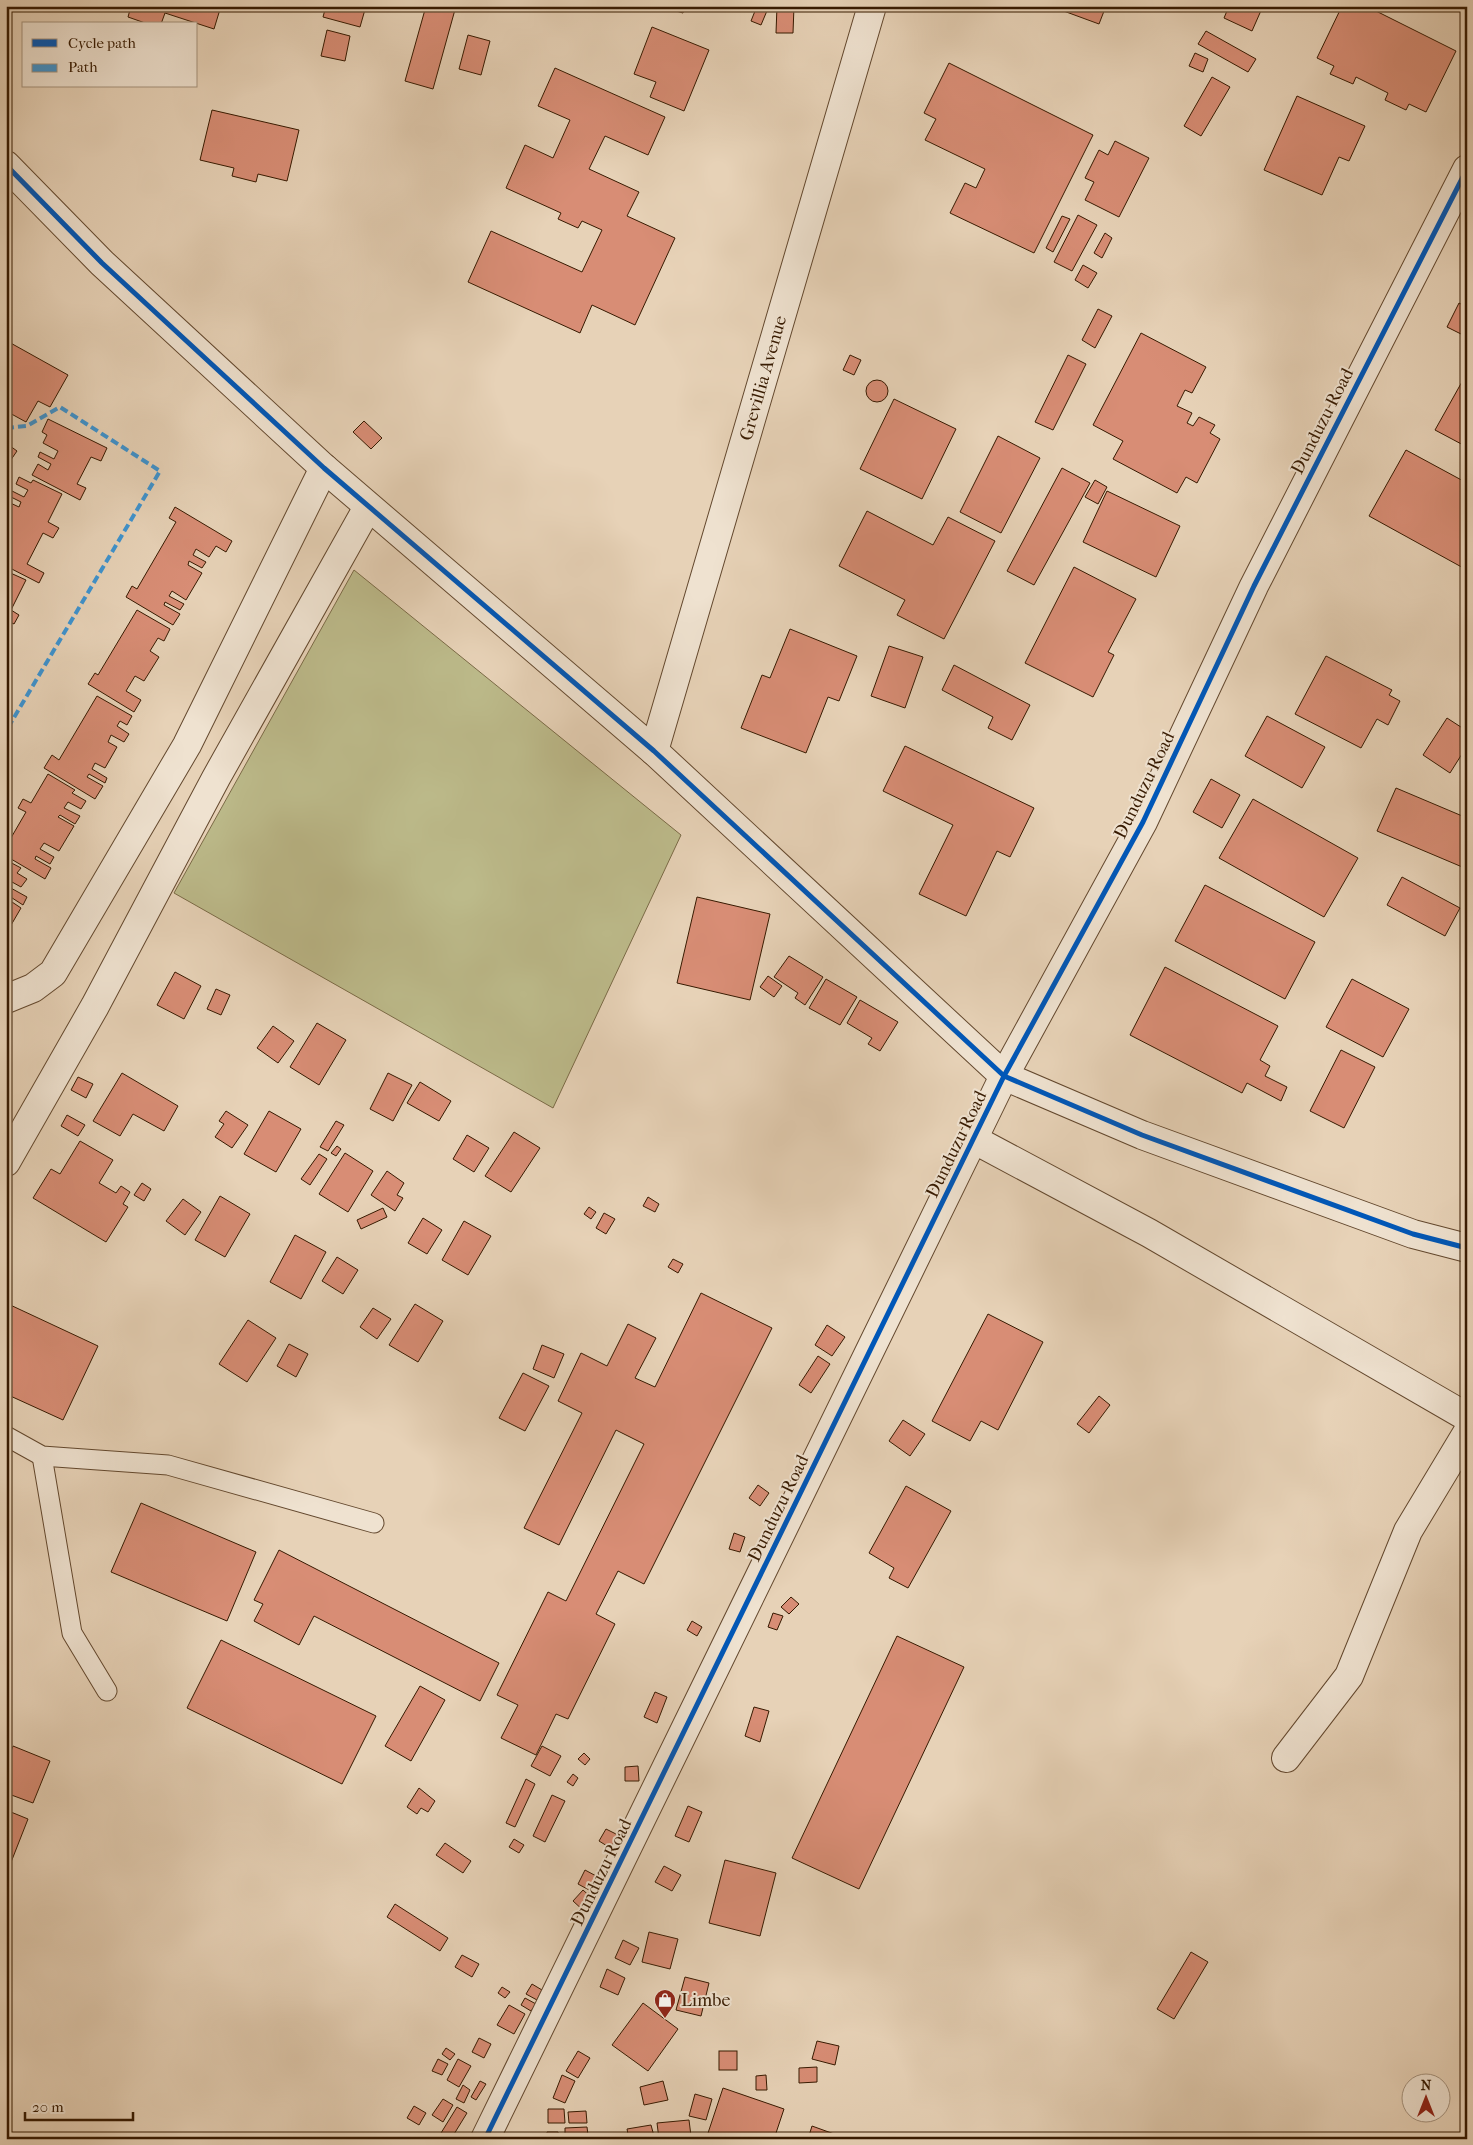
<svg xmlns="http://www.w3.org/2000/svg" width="1473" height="2145" font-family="'IM FELL French Canon',serif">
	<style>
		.green { fill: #bcba8a; stroke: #7a6a46 }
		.building { fill: #d88d75; stroke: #371a01 }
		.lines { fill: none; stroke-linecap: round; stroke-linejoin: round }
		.lane-casing { stroke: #63482e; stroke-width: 21 }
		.street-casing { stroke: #63482e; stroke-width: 30 }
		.lane { stroke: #efe2d0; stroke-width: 19 }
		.street { stroke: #efe2d0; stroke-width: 28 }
		.quiet { stroke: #3e94d0; stroke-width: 4; stroke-dasharray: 8 4; stroke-linecap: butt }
		.cycleway-casing { stroke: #efe2d0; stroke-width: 8 }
		.cycleway { stroke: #0057b8; stroke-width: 5 }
		.labels { text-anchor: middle; stroke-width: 4; stroke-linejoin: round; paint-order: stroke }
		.street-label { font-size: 18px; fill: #371a01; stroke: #efe2d0 }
		.poi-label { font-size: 18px; fill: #371a01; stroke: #efe2d0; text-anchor: start }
	</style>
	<rect width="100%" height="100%" fill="#e7d2b7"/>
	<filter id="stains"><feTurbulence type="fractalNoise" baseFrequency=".004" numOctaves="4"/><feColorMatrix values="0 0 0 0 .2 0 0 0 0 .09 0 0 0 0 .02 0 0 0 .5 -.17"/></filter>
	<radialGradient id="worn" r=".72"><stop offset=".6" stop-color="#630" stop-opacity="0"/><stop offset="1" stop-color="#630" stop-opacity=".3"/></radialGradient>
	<polygon class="green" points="354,570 681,835 553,1108 174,893"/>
	<g class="building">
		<polygon points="131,6 221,6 214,29 165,13 161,24 148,24 128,17"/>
		<polygon points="326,6 366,6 360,27 323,17"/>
		<polygon points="426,6 456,6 433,89 405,81"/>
		<polygon points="659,6 685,6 683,13"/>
		<polygon points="713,6 724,6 724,11 713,10"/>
		<polygon points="757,6 769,6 761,25 751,21"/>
		<polygon points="777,6 794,6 793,33 776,33"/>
		<polygon points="1050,6 1106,6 1099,24"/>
		<polygon points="1229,6 1263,6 1252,31 1224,18"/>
		<polygon points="1342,6 1366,6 1456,51 1426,112 1409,104 1406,110 1385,100 1388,93 1356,77 1353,84 1330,74 1334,66 1317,58"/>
		<polygon points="652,27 709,50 684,111 650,97 656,82 634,74"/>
		<polygon points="327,30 350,36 345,61 321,56"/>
		<polygon points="1206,31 1256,59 1248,72 1198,44"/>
		<polygon points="468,35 490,41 481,75 459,69"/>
		<polygon points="1195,53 1208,59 1203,72 1189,66"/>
		<polygon points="949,63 1093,135 1034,253 950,213 965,183 976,188 985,169 925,140 936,119 924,113"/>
		<polygon points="555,68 665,117 648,155 605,136 589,169 639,192 627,216 675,238 635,325 592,305 580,333 468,282 491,231 582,272 602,230 582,221 578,228 558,219 561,213 506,188 525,145 553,158 570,120 538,106"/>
		<polygon points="1212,77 1230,87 1201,136 1184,126"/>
		<polygon points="1297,96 1365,126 1349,161 1339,157 1322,195 1264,170"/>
		<polygon points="212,110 299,130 287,181 258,174 256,182 232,176 234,168 200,160"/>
		<polygon points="1115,141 1149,158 1119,217 1085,200 1094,182 1085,178 1099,150 1108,155"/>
		<polygon points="1078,215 1097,225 1072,271 1054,262"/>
		<polygon points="1062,216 1070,219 1053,252 1046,248"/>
		<polygon points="1105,233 1112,238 1102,258 1094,253"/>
		<polygon points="1083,265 1097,273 1088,288 1075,280"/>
		<polygon points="1459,303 1467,307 1467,337 1447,327"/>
		<polygon points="1098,309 1112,316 1095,348 1082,340"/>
		<polygon points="1141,333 1206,367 1192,393 1185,390 1177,406 1192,413 1187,423 1193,426 1199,417 1215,425 1210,433 1220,439 1197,483 1186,477 1177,493 1113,459 1123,441 1093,425"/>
		<polygon points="7,341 68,375 50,407 38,401 26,422 6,411"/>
		<polygon points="850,355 861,360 854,375 843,370"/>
		<polygon points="1068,355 1086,364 1053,430 1035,422"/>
		<circle cx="877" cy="391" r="11"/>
		<polygon points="1463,380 1467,382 1467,447 1435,430"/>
		<polygon points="894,399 956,429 922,499 860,469"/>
		<polygon points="48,419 107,448 101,461 91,457 77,484 86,488 80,500 32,475 38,464 48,470 51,464 38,457 40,452 54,459 58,451 43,443 47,435 42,432"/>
		<polygon points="364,421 382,438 371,449 353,432"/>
		<polygon points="998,436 1040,458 1001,533 960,512"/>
		<polygon points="6,443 17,451 6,467"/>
		<polygon points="1406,450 1467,483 1467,570 1369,516"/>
		<polygon points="1062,468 1090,483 1034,585 1007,571"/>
		<polygon points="19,477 31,483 33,480 62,494 48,522 59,528 53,538 43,533 27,564 44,573 39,583 6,566 6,501 19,507 21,502 9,496 12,491 24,497 28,490 16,484"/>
		<polygon points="1095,480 1107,487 1098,504 1085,497"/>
		<polygon points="1107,491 1180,526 1156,577 1083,542"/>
		<polygon points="175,507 232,541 226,552 216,546 209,557 196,549 193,555 206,562 202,568 189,561 188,565 202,573 186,600 172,591 169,596 184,604 180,610 165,602 164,605 180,614 173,625 126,597 132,586 137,589 176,522 169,518"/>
		<polygon points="867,511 933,545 948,517 995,541 944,639 897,615 905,600 839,566"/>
		<polygon points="1074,567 1136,599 1108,652 1114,655 1093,697 1025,663"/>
		<polygon points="6,571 26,580 11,610 19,615 14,624 6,620"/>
		<polygon points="137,610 170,629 164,641 158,638 150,651 159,657 144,681 135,676 126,691 141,700 134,712 88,684 95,673 98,675"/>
		<polygon points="790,629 857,656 839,701 828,697 806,753 741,728 762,675 770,678"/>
		<polygon points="889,646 923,657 905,708 871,696"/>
		<polygon points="1326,656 1392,690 1389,695 1400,701 1388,725 1377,719 1361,748 1295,714"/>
		<polygon points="954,665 1030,705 1012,740 988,728 993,717 942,690"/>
		<polygon points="97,696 132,716 127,725 120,721 117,726 129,734 124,742 111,735 108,742 117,747 105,768 95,763 92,769 107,778 105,783 89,774 87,777 103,786 95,799 44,768 52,755 59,760"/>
		<polygon points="1267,716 1325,747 1302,788 1245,756"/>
		<polygon points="1447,718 1467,731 1467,746 1450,773 1423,755"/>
		<polygon points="905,746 1034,808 1010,857 997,851 966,916 919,894 953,825 883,791"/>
		<polygon points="48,774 75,790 72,793 86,801 81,809 68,802 64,808 80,816 75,824 60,815 58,817 74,826 59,851 44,843 40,849 54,857 50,864 36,856 35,859 51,868 45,879 6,856 6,843 8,843 26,812 18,808 23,799 31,803"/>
		<polygon points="1211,779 1240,795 1222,828 1193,812"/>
		<polygon points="1396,788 1467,818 1467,869 1377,831"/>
		<polygon points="1253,799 1358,858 1324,917 1219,858"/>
		<polygon points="6,860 21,868 17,873 27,879 21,887 12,882 9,887 27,897 23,905 6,894"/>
		<polygon points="1402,877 1460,908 1445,936 1387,905"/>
		<polygon points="1205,885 1315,942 1285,999 1175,941"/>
		<polygon points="697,897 770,914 750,1000 677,983"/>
		<polygon points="6,898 21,908 7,932 6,932"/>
		<polygon points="789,956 823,977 805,1005 795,998 798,993 774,977"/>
		<polygon points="1165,967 1278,1026 1260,1060 1270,1066 1265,1076 1287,1087 1281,1101 1247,1083 1242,1093 1130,1035"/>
		<polygon points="175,972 201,986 184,1019 157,1005"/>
		<polygon points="768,976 782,986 774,997 760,987"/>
		<polygon points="826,979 857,997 840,1025 809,1008"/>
		<polygon points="1352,979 1409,1009 1383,1057 1326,1027"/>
		<polygon points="216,989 230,995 221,1015 207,1009"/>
		<polygon points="860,1000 898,1022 880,1051 868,1044 872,1038 847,1023"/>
		<polygon points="317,1023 346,1040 319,1085 290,1067"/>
		<polygon points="273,1026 294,1041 278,1063 257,1048"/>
		<polygon points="1341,1050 1375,1067 1344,1128 1310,1111"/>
		<polygon points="122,1073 178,1106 164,1131 133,1114 120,1136 93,1121"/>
		<polygon points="388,1073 412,1085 393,1121 370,1109"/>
		<polygon points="78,1077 93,1084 86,1098 71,1090"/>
		<polygon points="420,1082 451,1101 439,1121 407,1103"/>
		<polygon points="226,1111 248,1125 232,1148 215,1137 224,1124 219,1121"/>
		<polygon points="269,1111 301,1129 276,1172 244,1154"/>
		<polygon points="67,1115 85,1125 78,1136 61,1126"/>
		<polygon points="336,1121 344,1125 328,1151 320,1147"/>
		<polygon points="514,1132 540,1148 511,1192 485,1176"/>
		<polygon points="467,1135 489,1148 474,1172 453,1159"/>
		<polygon points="80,1141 113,1160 99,1183 116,1193 121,1186 130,1192 123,1204 128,1207 106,1242 33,1198 51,1169 60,1174"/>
		<polygon points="337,1146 341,1149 336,1156 331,1153"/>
		<polygon points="345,1153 373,1171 348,1212 319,1194"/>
		<polygon points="319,1154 327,1159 310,1185 301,1179"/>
		<polygon points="387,1171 404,1183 397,1195 403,1198 395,1211 371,1195"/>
		<polygon points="142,1183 151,1189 144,1201 134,1195"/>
		<polygon points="220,1196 250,1214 225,1257 195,1240"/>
		<polygon points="648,1197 659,1204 655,1212 643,1206"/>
		<polygon points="183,1199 201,1212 185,1235 166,1221"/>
		<polygon points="589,1207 596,1212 591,1219 584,1214"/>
		<polygon points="383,1208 387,1217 361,1229 357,1220"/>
		<polygon points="604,1213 615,1219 606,1234 596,1228"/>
		<polygon points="423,1218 442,1230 427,1254 408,1243"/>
		<polygon points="464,1221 491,1236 468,1275 442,1260"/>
		<polygon points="295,1235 326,1252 301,1299 270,1282"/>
		<polygon points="337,1257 358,1270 343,1294 322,1281"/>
		<polygon points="673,1259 683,1264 678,1273 668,1267"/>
		<polygon points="701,1293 772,1328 644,1584 618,1571 596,1614 615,1624 568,1719 556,1714 536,1755 501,1738 518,1705 497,1695 548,1592 566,1601 644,1444 616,1430 559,1545 524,1528 582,1413 558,1401 581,1353 607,1366 628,1324 656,1338 635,1378 655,1387"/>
		<polygon points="6,1303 98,1346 63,1420 6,1394"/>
		<polygon points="415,1304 443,1321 418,1362 389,1345"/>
		<polygon points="373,1308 391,1319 377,1339 360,1327"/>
		<polygon points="988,1314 1043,1342 998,1430 981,1421 970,1441 932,1421"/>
		<polygon points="248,1320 276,1338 247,1382 219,1364"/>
		<polygon points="827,1325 845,1337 832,1356 815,1345"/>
		<polygon points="289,1344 308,1354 296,1377 277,1366"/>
		<polygon points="542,1345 564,1354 554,1378 533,1369"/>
		<polygon points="818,1356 830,1364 811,1393 799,1385"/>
		<polygon points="523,1373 549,1386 525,1431 499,1418"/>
		<polygon points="1099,1396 1110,1405 1089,1433 1077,1424"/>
		<polygon points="903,1420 925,1434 910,1456 889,1441"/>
		<polygon points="758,1485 769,1493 760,1506 749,1498"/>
		<polygon points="906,1486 951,1511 908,1588 889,1578 894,1568 869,1553"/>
		<polygon points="141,1503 256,1552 227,1621 111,1572"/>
		<polygon points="734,1533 745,1537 740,1552 729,1549"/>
		<polygon points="279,1550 499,1663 480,1701 314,1616 299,1645 254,1621 263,1604 254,1600"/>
		<polygon points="791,1597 799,1604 789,1614 781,1607"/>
		<polygon points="773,1613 783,1616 777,1630 768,1627"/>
		<polygon points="692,1621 702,1627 697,1636 687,1630"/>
		<polygon points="897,1636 964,1667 859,1889 792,1858"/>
		<polygon points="221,1640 376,1716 342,1784 187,1708"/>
		<polygon points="420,1686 445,1700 411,1761 385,1746"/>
		<polygon points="655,1692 667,1697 657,1723 644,1717"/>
		<polygon points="754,1707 769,1711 760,1742 745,1736"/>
		<polygon points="13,1746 50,1761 33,1803 6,1793 6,1764"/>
		<polygon points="542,1746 561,1756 550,1776 531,1766"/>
		<polygon points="584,1753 590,1759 585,1765 578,1759"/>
		<polygon points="638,1766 639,1781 625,1781 625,1767"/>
		<polygon points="573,1774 578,1778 573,1786 567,1782"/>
		<polygon points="526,1779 535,1784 515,1827 506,1823"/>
		<polygon points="419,1788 435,1801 428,1812 421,1808 417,1814 407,1807"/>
		<polygon points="552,1795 565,1801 545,1842 533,1836"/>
		<polygon points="688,1806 702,1812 689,1842 675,1836"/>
		<polygon points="6,1810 28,1819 6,1875"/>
		<polygon points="606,1829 620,1836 612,1849 599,1841"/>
		<polygon points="514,1839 524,1845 519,1853 509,1847"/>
		<polygon points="445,1843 471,1861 463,1873 436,1855"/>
		<polygon points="725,1860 776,1873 760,1936 709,1923"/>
		<polygon points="664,1866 681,1875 672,1891 655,1882"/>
		<polygon points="585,1870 598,1877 591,1891 578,1884"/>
		<polygon points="583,1890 594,1900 584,1911 573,1901"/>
		<polygon points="395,1904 448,1938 440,1951 387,1917"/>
		<polygon points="649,1932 678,1939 670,1969 642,1962"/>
		<polygon points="623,1940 639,1948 630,1965 615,1958"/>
		<polygon points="1191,1952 1208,1962 1174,2019 1157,2009"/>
		<polygon points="462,1955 479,1964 472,1977 455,1967"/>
		<polygon points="607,1969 625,1978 618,1995 600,1987"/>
		<polygon points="685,1977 709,1983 701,2016 676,2010"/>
		<polygon points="532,1984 542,1990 537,2000 526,1994"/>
		<polygon points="502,1987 510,1992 505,1998 498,1993"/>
		<polygon points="525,1998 536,2004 531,2011 521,2005"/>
		<polygon points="643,2003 678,2029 648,2071 612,2045"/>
		<polygon points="509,2005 525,2014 514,2034 497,2025"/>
		<polygon points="479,2038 491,2044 484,2058 472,2052"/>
		<polygon points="817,2041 839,2046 835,2065 812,2059"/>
		<polygon points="446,2048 455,2054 450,2060 442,2054"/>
		<polygon points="578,2051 590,2058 578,2078 566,2071"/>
		<rect x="719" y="2051" width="18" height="19"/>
		<polygon points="438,2059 448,2064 442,2075 432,2071"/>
		<polygon points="458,2059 471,2066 459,2087 447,2080"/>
		<polygon points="817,2067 817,2082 799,2083 799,2068"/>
		<polygon points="562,2075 575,2081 565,2103 553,2098"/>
		<polygon points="766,2075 767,2090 756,2090 756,2076"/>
		<polygon points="480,2081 486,2084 476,2100 471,2097"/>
		<polygon points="663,2081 668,2100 644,2105 640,2087"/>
		<polygon points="463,2085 470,2090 464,2103 456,2099"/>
		<polygon points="723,2088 784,2109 774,2139 724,2139 708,2133"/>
		<polygon points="695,2094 712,2099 706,2120 689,2116"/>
		<polygon points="443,2099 453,2105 443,2122 432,2115"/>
		<polygon points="414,2106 426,2113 419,2125 407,2118"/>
		<polygon points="457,2107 467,2113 451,2139 441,2133"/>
		<polygon points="548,2109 564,2109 565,2123 548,2123"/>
		<polygon points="586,2111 587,2123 569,2123 568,2112"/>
		<polygon points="689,2120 691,2136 659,2139 657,2123"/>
		<polygon points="651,2125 654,2136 629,2139 627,2129"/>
		<polygon points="812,2126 848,2139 808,2139"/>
		<polygon points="587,2127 588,2135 565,2136 565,2128"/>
		<polygon points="547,2132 558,2132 559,2139 547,2139"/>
	</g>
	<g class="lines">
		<g class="lane-casing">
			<g id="lane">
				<polyline points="6,1436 42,1456 168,1465 374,1523"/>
				<polyline points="42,1456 72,1633 107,1691"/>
			</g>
		</g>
		<g class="street-casing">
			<g id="street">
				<polyline points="6,165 102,263 324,468 654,751 1004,1076 1142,1135 1413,1234 1467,1248"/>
				<polyline points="654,751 872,6"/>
				<polyline points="6,999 33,988 53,973 187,745 324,468"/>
				<polyline points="973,1139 1149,1233 1467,1417"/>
				<polyline points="6,1162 95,1006 216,778 368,507"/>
				<polyline points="1286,1758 1349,1676 1408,1531 1467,1433"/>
				<polyline points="485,2139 1004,1076 1143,822 1254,586 1467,169"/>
			</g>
		</g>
		<use href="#lane" class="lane"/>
		<use href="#street" class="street"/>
		<polyline class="quiet" points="6,428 27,426 60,407 160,471 6,731"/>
		<g class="cycleway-casing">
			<g id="cycleway">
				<polyline points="6,165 102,263 324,468 654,751 1004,1076 1142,1135 1413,1234 1467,1248"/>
				<polyline points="485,2139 1004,1076 1143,822 1254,586 1467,169"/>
			</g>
		</g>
		<use href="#cycleway" class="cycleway"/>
	</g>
	<defs>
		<g id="shop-pin" transform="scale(1.125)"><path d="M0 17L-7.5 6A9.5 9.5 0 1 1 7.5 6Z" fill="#8f2418" stroke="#efe2d0"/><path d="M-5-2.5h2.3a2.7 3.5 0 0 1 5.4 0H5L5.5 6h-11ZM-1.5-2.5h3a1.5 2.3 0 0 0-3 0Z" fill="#fff"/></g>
	</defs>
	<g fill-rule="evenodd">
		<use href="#shop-pin" x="665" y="2000"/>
	</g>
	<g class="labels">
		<g class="street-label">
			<text transform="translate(763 378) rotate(-74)" y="6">Grevillia Avenue</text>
			<text transform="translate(1322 421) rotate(-63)" y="6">Dunduzu Road</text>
			<text transform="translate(1144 785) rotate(-64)" y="6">Dunduzu Road</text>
			<text transform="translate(956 1144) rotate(-64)" y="6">Dunduzu Road</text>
			<text transform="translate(778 1508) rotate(-64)" y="6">Dunduzu Road</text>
			<text transform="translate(601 1872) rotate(-64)" y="6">Dunduzu Road</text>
		</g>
		<g class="poi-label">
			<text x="681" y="2006">Limbe</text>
		</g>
	</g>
	<rect width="1473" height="2145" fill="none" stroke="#e7d2b7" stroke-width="25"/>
	<rect x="8" y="8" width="1458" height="2130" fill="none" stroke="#371a01" stroke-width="2.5"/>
	<rect x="12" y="12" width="1448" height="2120" fill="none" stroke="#371a01"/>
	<rect x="22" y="22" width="175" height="65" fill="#efe2d0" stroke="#a5927d"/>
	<rect x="32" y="39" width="25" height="8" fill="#0057b8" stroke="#a5927d"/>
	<text x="68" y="48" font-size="15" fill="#371a01">Cycle path</text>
	<rect x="32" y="64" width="25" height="8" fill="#3e94d0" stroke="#a5927d"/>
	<text x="68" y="72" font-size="15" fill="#371a01">Path</text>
	<g transform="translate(1426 2098)"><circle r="24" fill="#efe2d0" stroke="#a5927d"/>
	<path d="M0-4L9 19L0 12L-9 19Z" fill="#8f2418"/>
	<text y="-8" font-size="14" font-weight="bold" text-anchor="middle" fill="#371a01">N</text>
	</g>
	<path d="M25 2112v8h108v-8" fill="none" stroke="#371a01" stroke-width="2.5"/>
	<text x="32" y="2112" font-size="15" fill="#371a01" stroke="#efe2d0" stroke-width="4" paint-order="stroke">20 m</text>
	<rect width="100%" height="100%" filter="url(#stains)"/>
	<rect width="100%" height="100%" fill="url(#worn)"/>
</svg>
